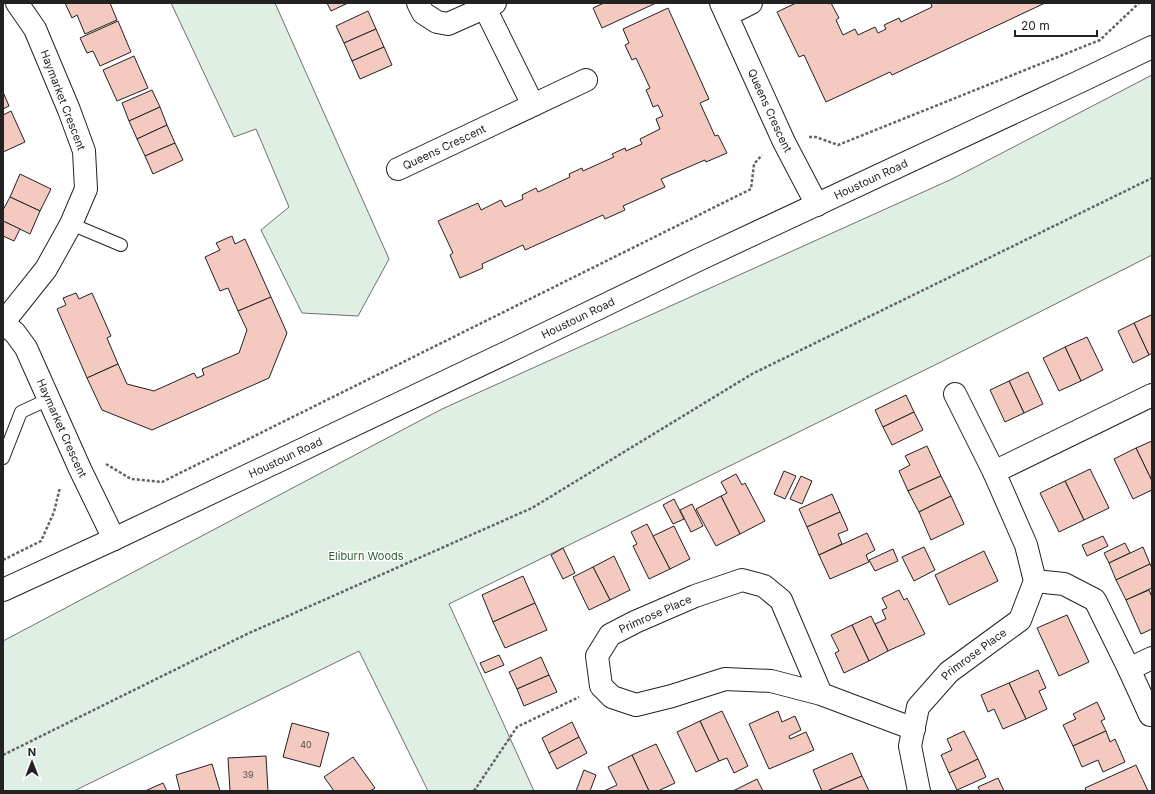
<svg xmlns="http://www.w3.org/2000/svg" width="1155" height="794" font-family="Inter,sans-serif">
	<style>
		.green { fill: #e0efe3; stroke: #6f6f6f }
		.building { fill: #f3c9c0; stroke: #222 }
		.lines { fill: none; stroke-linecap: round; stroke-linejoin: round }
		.service-casing { stroke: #222; stroke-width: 14 }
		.minor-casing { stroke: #222; stroke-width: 24 }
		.tertiary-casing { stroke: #222; stroke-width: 24 }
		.path { stroke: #646464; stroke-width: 2.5; stroke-dasharray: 3 2; stroke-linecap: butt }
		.service { stroke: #fff; stroke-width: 12 }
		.minor { stroke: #fff; stroke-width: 22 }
		.tertiary { stroke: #fff; stroke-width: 22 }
		.labels { text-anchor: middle; stroke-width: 3; stroke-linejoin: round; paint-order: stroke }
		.number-label { font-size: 9px; fill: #564c4a }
		.street-label { font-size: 11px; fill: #222; stroke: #fff }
		.park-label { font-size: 11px; fill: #2f5e38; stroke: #fff }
	</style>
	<rect width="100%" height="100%" fill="#fff"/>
	<g class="green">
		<polygon points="171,3 275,3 389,259 358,316 302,313 261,230 289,207 256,129 234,137"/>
		<polygon points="1152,75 1152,255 941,362 449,604 534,791 428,791 359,651 74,791 3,791 3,641 442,409 952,179"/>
	</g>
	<g class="building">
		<polygon points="65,3 110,3 117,20 85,34 77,15 72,18"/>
		<polygon points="327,3 348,3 331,11"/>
		<polygon points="604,3 656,3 602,28 593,8"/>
		<polygon points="796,3 827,3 828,4 831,3 839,18 836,20 843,35 855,29 858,35 875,27 878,33 886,29 884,25 899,18 901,22 932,7 931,3 1045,3 892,75 890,72 826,102 804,55 799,57 777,12"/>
		<polygon points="668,8 709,99 700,103 715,136 718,135 727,153 706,162 705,160 661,179 665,187 623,206 625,210 605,219 603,215 525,250 523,245 482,264 483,268 460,278 450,255 453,253 438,221 478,203 481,210 501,200 505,207 523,199 522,195 536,188 538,192 570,177 569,174 582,168 583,171 614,157 612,154 625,148 626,151 642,144 640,139 660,129 656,119 663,116 658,105 653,107 650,99 646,90 650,88 636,58 632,60 625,45 629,43 623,29"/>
		<polygon points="368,11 376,29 344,43 336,26"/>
		<polygon points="118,21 131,52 100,66 93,51 87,53 80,38"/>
		<polygon points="376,29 384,47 352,61 344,43"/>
		<polygon points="384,47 392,65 360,79 352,61"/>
		<polygon points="134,56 148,88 117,101 103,70"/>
		<polygon points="152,90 160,107 129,121 122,103"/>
		<polygon points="3,92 9,106 3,109"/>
		<polygon points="160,107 167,125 137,139 129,121"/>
		<polygon points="11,111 25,142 3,152 3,115"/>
		<polygon points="167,125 175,143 145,156 137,139"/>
		<polygon points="175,143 183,160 153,174 145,156"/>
		<polygon points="20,174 51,189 40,211 10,197"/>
		<polygon points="10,197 40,211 30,234 3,221 3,210"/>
		<polygon points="3,221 20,229 14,241 3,236"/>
		<polygon points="232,236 235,244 245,239 271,297 238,311 228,288 220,291 205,257 220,250 216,243"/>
		<polygon points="76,293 79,299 92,293 111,336 107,338 118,364 87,378 57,309 66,305 63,298"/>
		<polygon points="271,297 287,333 269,378 152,430 102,410 87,378 118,364 127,384 154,391 194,373 197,378 204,375 202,369 239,353 247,330 238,311"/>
		<polygon points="1151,315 1152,318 1152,353 1149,355 1134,323"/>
		<polygon points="1134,323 1149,355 1133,363 1118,331"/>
		<polygon points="1087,337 1103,370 1081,381 1065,347"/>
		<polygon points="1065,347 1081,381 1059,391 1043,358"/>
		<polygon points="1028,372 1043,404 1024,413 1009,381"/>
		<polygon points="1009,381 1024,413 1005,422 990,390"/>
		<polygon points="906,395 914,412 883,427 875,410"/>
		<polygon points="914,412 923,430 892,445 883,427"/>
		<polygon points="1152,441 1152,481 1136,448"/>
		<polygon points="927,446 941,476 908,491 899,471 910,465 905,456"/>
		<polygon points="1136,448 1152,481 1152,490 1133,499 1114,459"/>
		<polygon points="1090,469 1109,508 1084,520 1065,481"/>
		<polygon points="784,471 796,476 785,499 774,494"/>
		<polygon points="736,474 742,485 745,483 765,521 740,534 721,496 727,493 721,482"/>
		<polygon points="801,476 812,481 802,504 790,499"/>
		<polygon points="941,476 951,496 919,512 908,491"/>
		<polygon points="1065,481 1084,520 1059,532 1040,493"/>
		<polygon points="832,494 840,512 807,527 799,509"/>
		<polygon points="721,496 740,534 716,546 696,509"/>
		<polygon points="951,496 964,524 931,540 919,512"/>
		<polygon points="674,499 684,519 673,524 663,505"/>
		<polygon points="692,504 703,526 691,532 680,510"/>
		<polygon points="840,512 848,530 838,534 842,544 819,555 807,527"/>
		<polygon points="647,524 670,569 649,579 633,546 637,544 631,532"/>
		<polygon points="674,526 690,559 670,569 653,536"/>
		<polygon points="867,533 875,550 866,555 869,562 830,579 819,555"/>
		<polygon points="1103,536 1108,546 1087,556 1082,545"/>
		<polygon points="1125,543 1130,553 1109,563 1104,553"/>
		<polygon points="924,547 935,570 914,581 902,557"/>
		<polygon points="1143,547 1150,564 1116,580 1109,563"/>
		<polygon points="563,548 575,573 563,579 551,555"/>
		<polygon points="893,549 898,561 875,571 869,560"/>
		<polygon points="984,551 998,581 949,605 935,575"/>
		<polygon points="614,556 630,590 610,600 593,567"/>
		<polygon points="1150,564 1152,568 1152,588 1126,600 1116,580"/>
		<polygon points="593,567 610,600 589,610 573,577"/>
		<polygon points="523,576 535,603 493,622 482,595"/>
		<polygon points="899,590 904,600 907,598 925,634 888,651 875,624 886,619 882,610 887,608 882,598"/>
		<polygon points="1149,590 1152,597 1152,629 1141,634 1126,600"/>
		<polygon points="535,603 547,630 505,648 493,622"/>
		<polygon points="1067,615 1089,662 1059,676 1037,628"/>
		<polygon points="871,616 888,651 869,661 852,625"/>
		<polygon points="852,625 869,661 844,673 835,653 839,651 831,635"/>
		<polygon points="499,655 504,665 485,673 480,663"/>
		<polygon points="541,657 549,675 517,689 509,672"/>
		<polygon points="1038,670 1046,688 1039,691 1047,709 1026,719 1009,683"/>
		<polygon points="549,675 557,692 524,706 517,689"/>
		<polygon points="1009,683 1026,719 1003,729 994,709 988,712 981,695"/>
		<polygon points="1097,702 1105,719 1101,721 1106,731 1073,746 1063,725 1076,719 1073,714"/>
		<polygon points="722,711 748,766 734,773 727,758 719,761 700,721"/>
		<polygon points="778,711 782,722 795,716 801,730 789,736 790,739 806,732 814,750 769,769 749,724"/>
		<polygon points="700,721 719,761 696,772 677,732"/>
		<polygon points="572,722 579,737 549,753 542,738"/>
		<polygon points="292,723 329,733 320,767 283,757"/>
		<polygon points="964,731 978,759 949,773 941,755 952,750 947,739"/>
		<polygon points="1106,731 1110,742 1115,739 1125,762 1103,772 1098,760 1082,767 1073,746"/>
		<polygon points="579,737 587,753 557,769 549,753"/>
		<polygon points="656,744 675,783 658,791 649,791 632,755"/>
		<polygon points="852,753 862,776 827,791 822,791 813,770"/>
		<polygon points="632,755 649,791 604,791 617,785 608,767"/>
		<polygon points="266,756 268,791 230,791 228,758"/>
		<polygon points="353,757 375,788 370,791 334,791 324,777"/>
		<polygon points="978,759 986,777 957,790 949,773"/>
		<polygon points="212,764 220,791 180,791 176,775"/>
		<polygon points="1136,765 1148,791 1086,791 1085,788"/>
		<polygon points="584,770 596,775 590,791 576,791"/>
		<polygon points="862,776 869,791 827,791"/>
		<polygon points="998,778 1004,791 980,791 978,787"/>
		<polygon points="757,779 763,791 733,791"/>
		<polygon points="163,783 167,791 145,791"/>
	</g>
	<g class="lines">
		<g class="service-casing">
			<g id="service">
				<polyline points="71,224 121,245"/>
				<polyline points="3,458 21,412 49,399"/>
			</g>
		</g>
		<g class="minor-casing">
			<g id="minor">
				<polyline points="418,3 423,13 437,22 448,24 495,3"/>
				<path id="s1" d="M721 3 784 142 817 205"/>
				<polyline points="485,8 533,105"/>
				<polyline points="727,15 751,3"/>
				<path id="s2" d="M398 169 586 80"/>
				<polyline points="3,323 46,269 71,224 86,189 84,151 69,110 35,29 17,3"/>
				<path id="s3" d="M3 323 15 333 26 348 80 469 114 539"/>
				<polyline points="994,472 1152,395"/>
				<polyline points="1035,581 1064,584 1095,600 1129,669 1150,715"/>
				<polyline points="1129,669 1152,658"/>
				<polyline points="821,694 781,600 764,586 742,580 695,596 635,622 610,635 597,656 601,686 612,697 636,705 672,696 725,679 771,681 821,694 914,729"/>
				<path id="s4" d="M919 791 910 746 918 707 949 672 1020 620 1035 581 1026 545 994 472 955 394"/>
			</g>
		</g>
		<g class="tertiary-casing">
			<g id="tertiary">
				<path id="s5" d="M3 590 114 539 514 349 700 259 1081 81 1152 47"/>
			</g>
		</g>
		<g class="path">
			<polyline points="809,137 816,137 838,145 1100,40 1139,3"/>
			<polyline points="106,464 131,479 162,482 751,189 754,164 762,155"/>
			<polyline points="3,560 41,541 54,512 60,487"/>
			<polyline points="3,755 247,634 532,508 752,374 1152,178"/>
			<polyline points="474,791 517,727 579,697"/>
		</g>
		<use href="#service" class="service"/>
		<use href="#minor" class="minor"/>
		<use href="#tertiary" class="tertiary"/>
	</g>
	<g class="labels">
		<g class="number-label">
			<text x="306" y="748">40</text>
			<text x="248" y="778">39</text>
		</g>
		<g class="street-label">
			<text transform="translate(63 100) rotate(69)" y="4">Haymarket Crescent</text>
			<text dy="4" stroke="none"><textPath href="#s1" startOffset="118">Queens Crescent</textPath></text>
			<text dy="4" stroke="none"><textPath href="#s2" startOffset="51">Queens Crescent</textPath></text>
			<text dy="4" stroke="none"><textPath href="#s5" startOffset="960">Houstoun Road</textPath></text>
			<text dy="4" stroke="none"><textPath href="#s5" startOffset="636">Houstoun Road</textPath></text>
			<text dy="4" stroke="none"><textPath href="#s3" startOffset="122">Haymarket Crescent</textPath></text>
			<text dy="4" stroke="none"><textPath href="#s5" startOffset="312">Houstoun Road</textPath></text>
			<text transform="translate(655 614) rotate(-24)" y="4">Primrose Place</text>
			<text dy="4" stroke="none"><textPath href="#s4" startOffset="163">Primrose Place</textPath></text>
		</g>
		<g class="park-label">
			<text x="366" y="560">Eliburn Woods</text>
		</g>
	</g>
	<rect width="1155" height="794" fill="none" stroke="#222222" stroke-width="8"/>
	<g transform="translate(32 762)" stroke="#ffffff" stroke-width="3" paint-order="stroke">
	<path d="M0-3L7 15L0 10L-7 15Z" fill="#222222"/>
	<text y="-6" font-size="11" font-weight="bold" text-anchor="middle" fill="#222222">N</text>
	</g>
	<path d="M1015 30v6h82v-6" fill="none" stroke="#222222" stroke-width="2"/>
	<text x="1021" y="30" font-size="12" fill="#222222" stroke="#ffffff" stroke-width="3" paint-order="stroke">20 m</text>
</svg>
